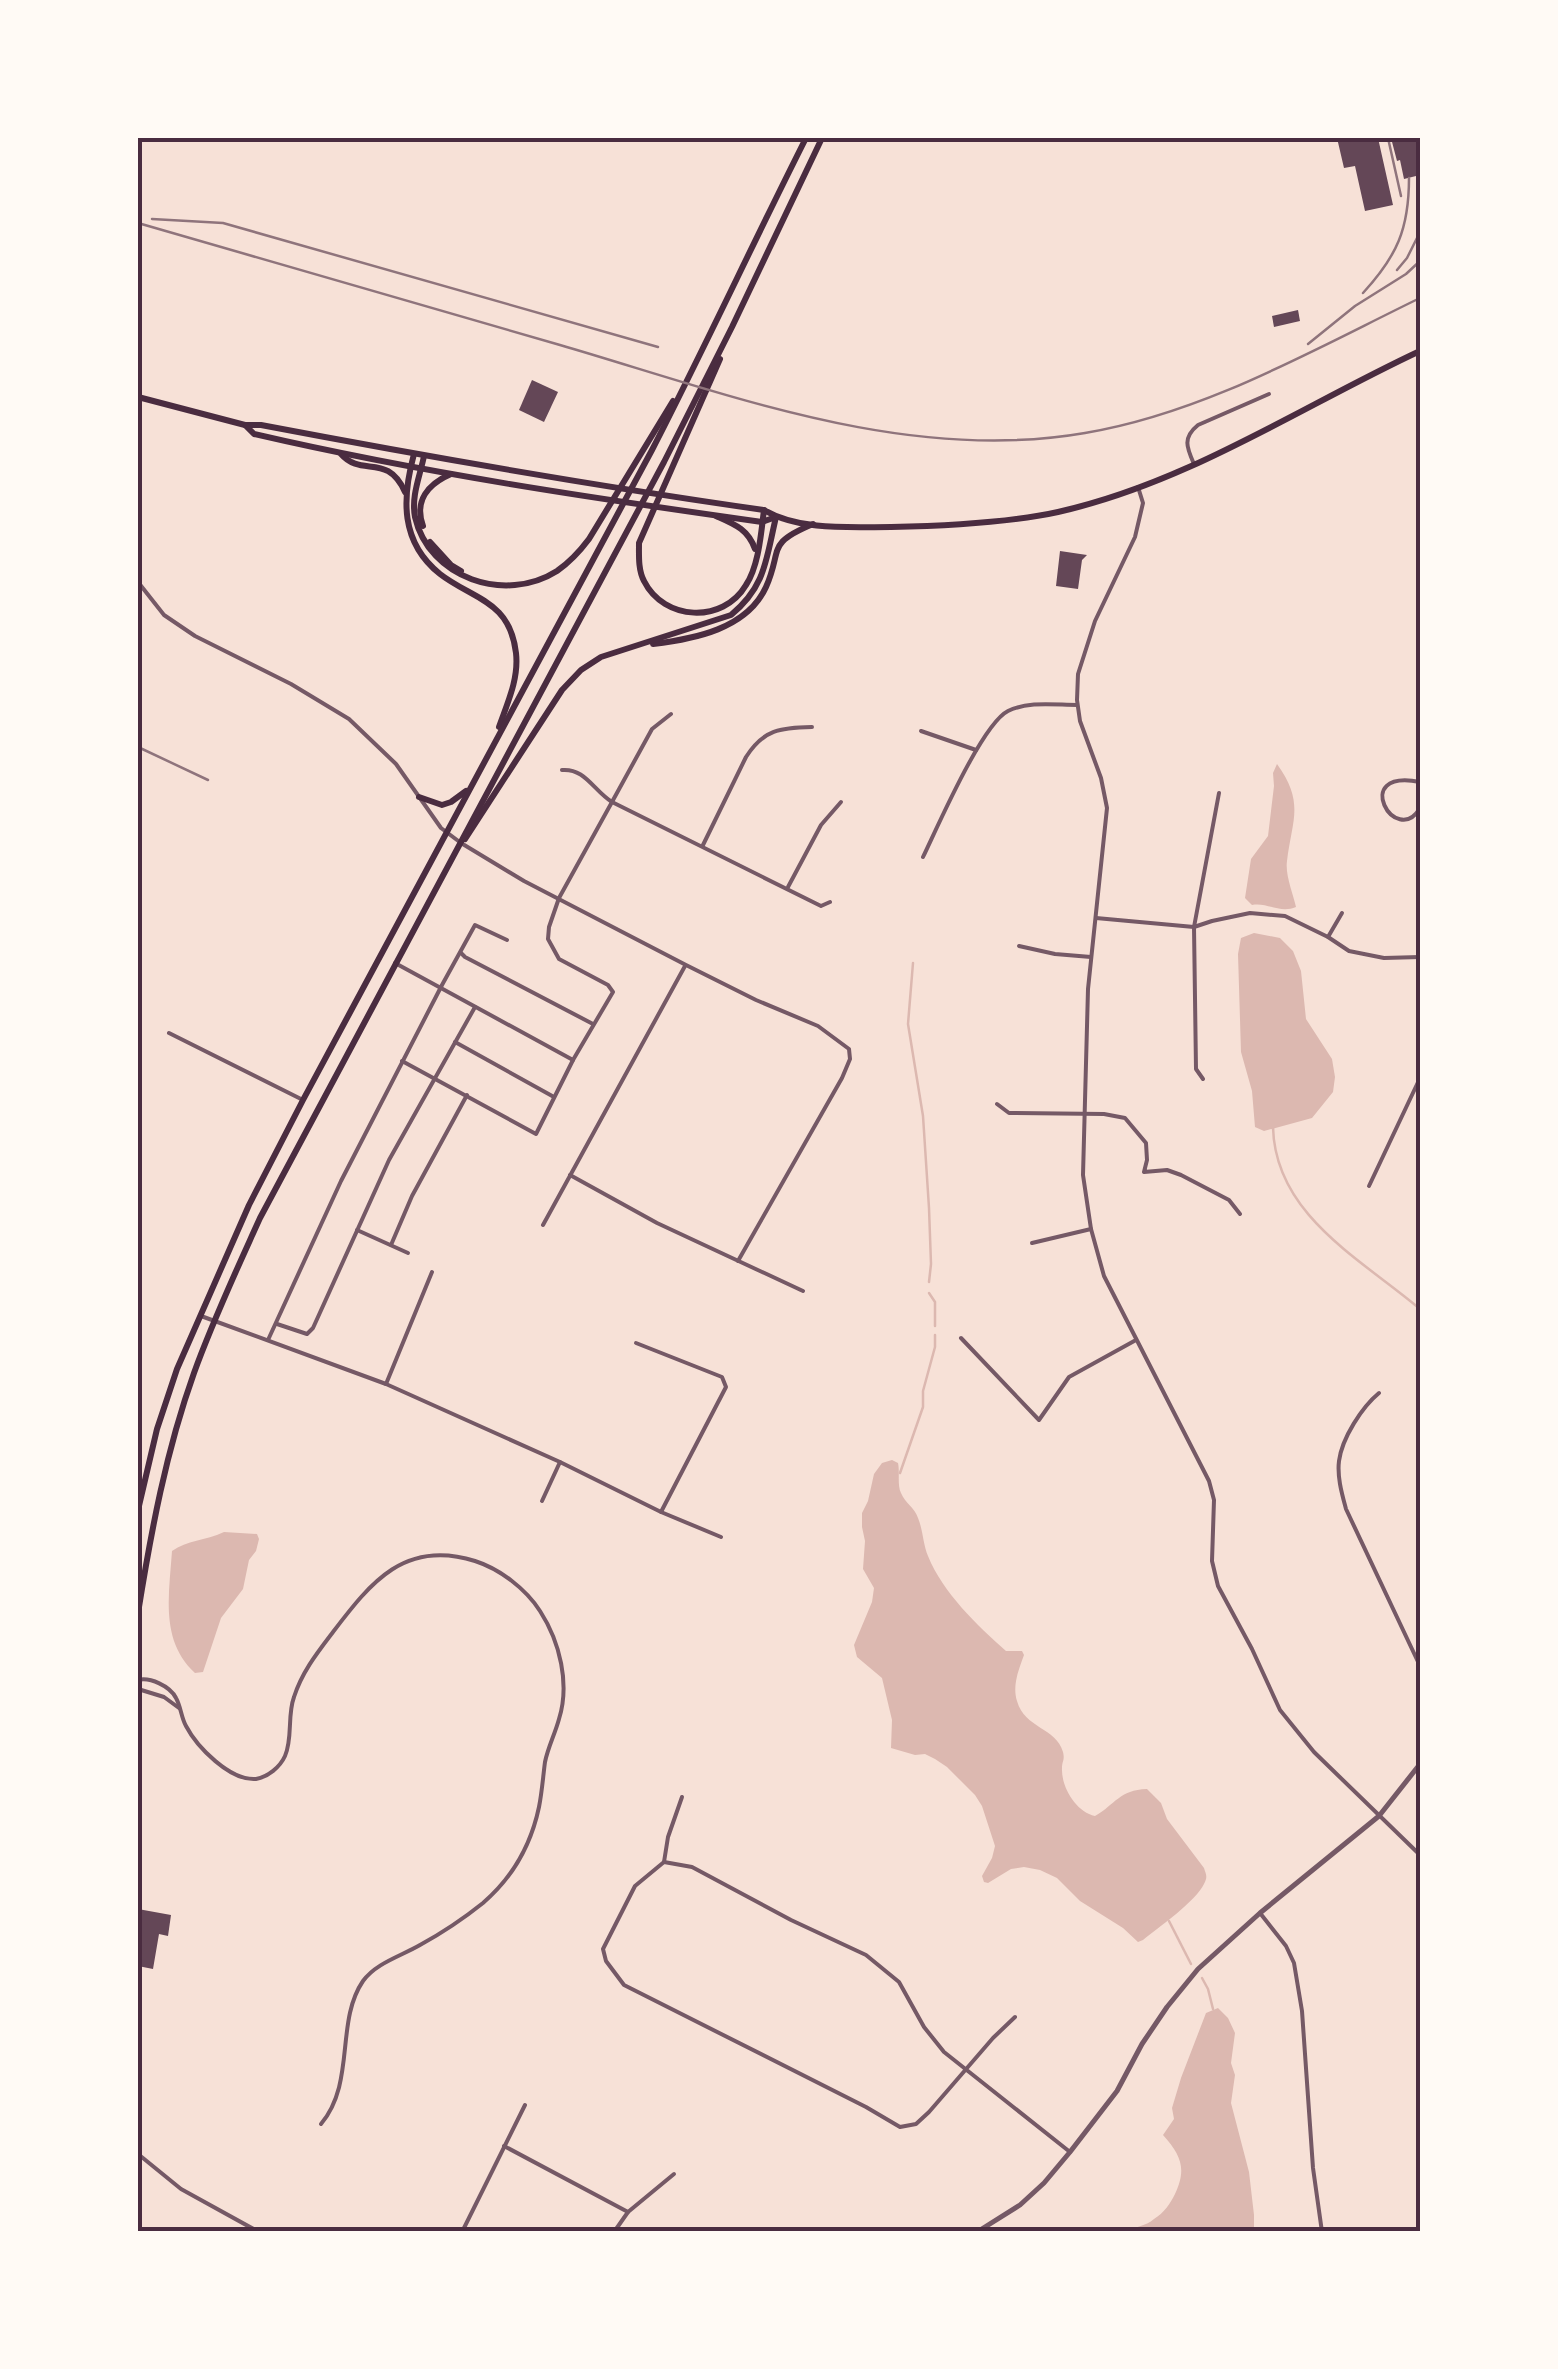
<svg xmlns="http://www.w3.org/2000/svg" width="1558" height="2369" font-family="'Asap Condensed',sans-serif">
	<style>
		.water { fill: #dcb8b0 }
		.lines { fill: none; stroke-linecap: round; stroke-linejoin: round }
		.stream { stroke: #dcb8b0; stroke-width: 2.5 }
		.building { fill: #644757 }
		.minor { stroke: #755966; stroke-width: 4 }
		.tertiary { stroke: #755966; stroke-width: 5 }
		.primary { stroke: #4a2c40; stroke-width: 6 }
		.trunk { stroke: #4a2c40; stroke-width: 6 }
		.rail { stroke: #8f747c; stroke-width: 2.5 }
		.neatline { fill: none; stroke: #4a2c40; stroke-width: 4 }
	</style>
	<rect width="100%" height="100%" fill="#f7e1d7"/>
	<g class="water">
		<path d="M1277 764C1305 803 1292 820 1287 861 1285 875 1293 893 1296 907 1280 914 1267 902 1252 905L1245 898 1251 859 1268 836 1274 786 1273 773Z"/>
		<polygon points="1254,933 1280,938 1293,951 1301,971 1306,1019 1332,1059 1335,1077 1333,1092 1312,1118 1264,1131 1255,1127 1252,1091 1241,1052 1238,954 1241,938"/>
		<path d="M892 1460 898 1463C900 1472 897 1485 901 1493 905 1503 915 1508 918 1518 923 1530 923 1544 928 1556 943 1593 977 1625 1006 1651H1022L1024 1655C1019 1669 1012 1685 1017 1701 1025 1729 1056 1727 1063 1752 1065 1760 1062 1761 1062 1768 1061 1787 1076 1812 1095 1816 1116 1804 1119 1790 1147 1789L1161 1803 1167 1819 1204 1868C1206 1875 1208 1876 1204 1884 1196 1901 1158 1928 1143 1940L1138 1942 1123 1928 1080 1901 1057 1878 1040 1870 1024 1867 1011 1869 988 1883 984 1882 982 1876 992 1858 995 1846 982 1806 975 1795 947 1767 935 1759 925 1754 915 1755 891 1748 892 1720 882 1678 857 1657 854 1645 872 1602 874 1588 863 1569 865 1541 862 1527V1513L868 1501 874 1474 882 1463Z"/>
		<path d="M224 1532 257 1534 259 1539 256 1551 249 1560 243 1589 221 1618 203 1672 195 1673C160 1641 169 1595 172 1551 187 1540 205 1541 224 1532Z"/>
		<path d="M1218 2008 1228 2018 1235 2033 1231 2063 1235 2075 1231 2103 1249 2172 1254 2215V2231H1123C1133 2228 1146 2226 1154 2219 1164 2213 1170 2204 1175 2194 1187 2169 1181 2155 1163 2135L1174 2119 1172 2108 1181 2078 1206 2013Z"/>
	</g>
	<g class="lines">
		<g class="stream">
			<polyline points="913,963 908,1024 923,1116 929,1208 931,1264 929,1282"/>
			<path d="M1273 1127C1275 1215 1361 1259 1420 1309"/>
			<polyline points="929,1293 935,1302 935,1326"/>
			<polyline points="900,1473 923,1407 923,1391 935,1347 935,1335"/>
			<polyline points="1169,1921 1191,1964"/>
			<polyline points="1202,1978 1208,1989 1213,2009"/>
		</g>
	</g>
	<g class="building">
		<polygon points="1337,138 1378,138 1393,205 1365,211 1355,166 1344,168"/>
		<polygon points="1391,138 1416,138 1420,156 1416,157 1420,175 1404,179 1400,160 1397,161"/>
		<polygon points="1298,310 1300,321 1274,327 1272,316"/>
		<polygon points="532,380 558,392 544,422 519,410"/>
		<polygon points="1060,551 1087,555 1082,560 1078,589 1056,586"/>
		<polygon points="138,1909 171,1915 168,1936 159,1934 153,1969 138,1966"/>
	</g>
	<g class="lines">
		<g class="minor">
			<path d="M1194 464C1187 448 1182 438 1198 425L1269 394"/>
			<polyline points="1138,487 1143,503 1135,537 1095,621 1078,674 1077,700 1080,721 1101,778 1107,808 1088,989 1083,1175 1091,1229 1104,1276 1209,1481 1214,1500 1212,1561 1218,1586 1252,1649 1280,1710 1314,1752 1420,1855"/>
			<polyline points="138,582 164,615 195,636 291,684 349,719 396,764 441,828 461,843 524,881 686,965 756,1000 818,1026 849,1049 850,1059 842,1078 738,1261"/>
			<polyline points="921,731 976,750"/>
			<path d="M562 770C585 768 593 790 612 802L652 729 671 714"/>
			<path d="M1420 782C1349 768 1396 849 1420 808"/>
			<path d="M703 845 746 757C764 729 780 728 812 727"/>
			<path d="M923 857C938 826 982 724 1008 711 1028 701 1055 705 1077 705"/>
			<polyline points="788,887 821,825 841,802"/>
			<polyline points="1096,918 1194,927 1212,921 1250,913 1285,916 1328,937 1349,951 1384,958 1420,957"/>
			<polyline points="1328,937 1342,913"/>
			<polyline points="1019,946 1055,954 1091,957"/>
			<polyline points="461,953 465,957 593,1024"/>
			<polyline points="395,963 573,1060"/>
			<polyline points="169,1033 303,1100"/>
			<polyline points="455,1042 554,1097"/>
			<polyline points="402,1061 536,1134 573,1060 613,992 608,985 559,959 548,939 549,927 559,898 612,802 821,906 830,902"/>
			<polyline points="1203,1079 1196,1069 1194,927 1219,793"/>
			<polyline points="997,1104 1009,1113 1104,1114 1125,1118 1146,1143 1147,1160 1144,1172 1167,1170 1181,1175 1229,1200 1240,1214"/>
			<polyline points="570,1175 657,1223 803,1291"/>
			<polyline points="1369,1186 1420,1078"/>
			<polyline points="543,1225 685,966"/>
			<polyline points="357,1230 408,1253"/>
			<polyline points="1032,1243 1091,1229"/>
			<polyline points="391,1245 412,1196 467,1095"/>
			<polyline points="201,1316 386,1384 560,1462 661,1512 721,1537"/>
			<polyline points="277,1324 307,1334 313,1328 389,1160 475,1007"/>
			<polyline points="961,1338 1039,1420 1069,1377 1136,1340"/>
			<polyline points="268,1340 341,1181 442,985 475,925 507,940"/>
			<polyline points="636,1343 722,1377 726,1387 661,1512"/>
			<polyline points="386,1384 432,1272"/>
			<path d="M1379 1393C1362 1407 1342 1438 1339 1461 1337 1477 1342 1494 1346 1509L1420 1666"/>
			<polyline points="542,1501 560,1462"/>
			<path d="M138 1680C150 1677 170 1686 176 1698 181 1707 181 1717 186 1726 197 1747 230 1781 256 1779 268 1777 280 1767 285 1756 293 1738 287 1716 294 1697 302 1672 317 1653 333 1632 371 1582 405 1539 475 1561 500 1569 526 1589 540 1611 560 1642 570 1684 559 1719 555 1734 548 1747 545 1762 543 1777 542 1792 539 1807 531 1845 512 1878 483 1903 463 1919 442 1933 420 1945 401 1956 376 1963 363 1981 335 2022 356 2082 321 2124"/>
			<polyline points="138,1689 164,1697 179,1708"/>
			<polyline points="664,1862 668,1837 682,1797"/>
			<polyline points="1260,1913 1286,1946 1294,1963 1302,2011 1313,2168 1322,2232"/>
			<polyline points="1015,2017 993,2038 929,2112 916,2124 900,2127 866,2107 624,1985 606,1961 603,1949 635,1886 664,1862 692,1867 791,1920 866,1955 899,1982 924,2027 944,2052 1070,2152"/>
			<polyline points="504,2146 628,2212"/>
			<polyline points="138,2154 181,2189 259,2232"/>
			<polyline points="462,2232 525,2105"/>
			<polyline points="614,2232 628,2212 674,2174"/>
			<polyline points="1407,2232 1420,2230"/>
		</g>
		<polyline class="tertiary" points="977,2232 1020,2205 1044,2183 1070,2152 1117,2091 1142,2044 1167,2007 1198,1969 1260,1913 1379,1816 1420,1764"/>
		<g class="primary">
			<path d="M138 397 245 425H261C429 457 596 486 764 510 799 531 851 527 891 527 944 526 1007 523 1058 512 1188 483 1302 406 1420 351"/>
			<path d="M246 426 254 434C422 473 592 498 762 522L776 517"/>
		</g>
		<g class="trunk">
			<path d="M720 359 639 543C639 555 638 570 644 581 664 621 723 624 746 585 759 565 761 533 764 510"/>
			<path d="M341 454C362 478 387 452 405 492"/>
			<path d="M414 454C402 498 400 542 440 574 472 599 510 600 516 653 519 679 507 704 499 727"/>
			<path d="M424 456C420 476 411 496 415 517 429 578 505 604 557 571 570 562 580 551 589 539L673 401"/>
			<path d="M716 516C734 524 748 529 755 549"/>
			<path d="M423 526C414 501 428 484 451 474"/>
			<polyline points="430,542 451,565 461,571"/>
			<path d="M653 644C694 639 747 629 766 587 783 549 765 544 813 524"/>
			<polyline points="419,797 442,805 451,802 466,791"/>
			<path d="M465 839 562 690 581 670 601 657 731 615C766 586 766 559 776 517"/>
			<path d="M138 1510 157 1429 177 1369 249 1205 303 1100 652 450C705 347 754 241 806 138"/>
			<path d="M138 1613C151 1532 166 1451 194 1373 213 1320 237 1269 260 1218L664 462 732 327 822 138"/>
		</g>
		<g class="rail">
			<polyline points="1388,138 1401,196"/>
			<polyline points="1420,138 1420,141"/>
			<polyline points="152,219 223,223 658,347"/>
			<path d="M138 223C278 263 419 303 560 345 728 394 907 464 1085 433 1204 413 1313 350 1420 298"/>
			<polyline points="1397,270 1407,258 1420,232"/>
			<path d="M1363 293C1397 256 1409 229 1409 178"/>
			<polyline points="1308,344 1355,306 1406,274 1420,261"/>
			<polyline points="138,747 208,780"/>
		</g>
	</g>
	<rect width="1558" height="2369" fill="none" stroke="#fffaf5" stroke-width="280"/>
	<rect x="140" y="140" width="1278" height="2089" class="neatline"/>
</svg>
